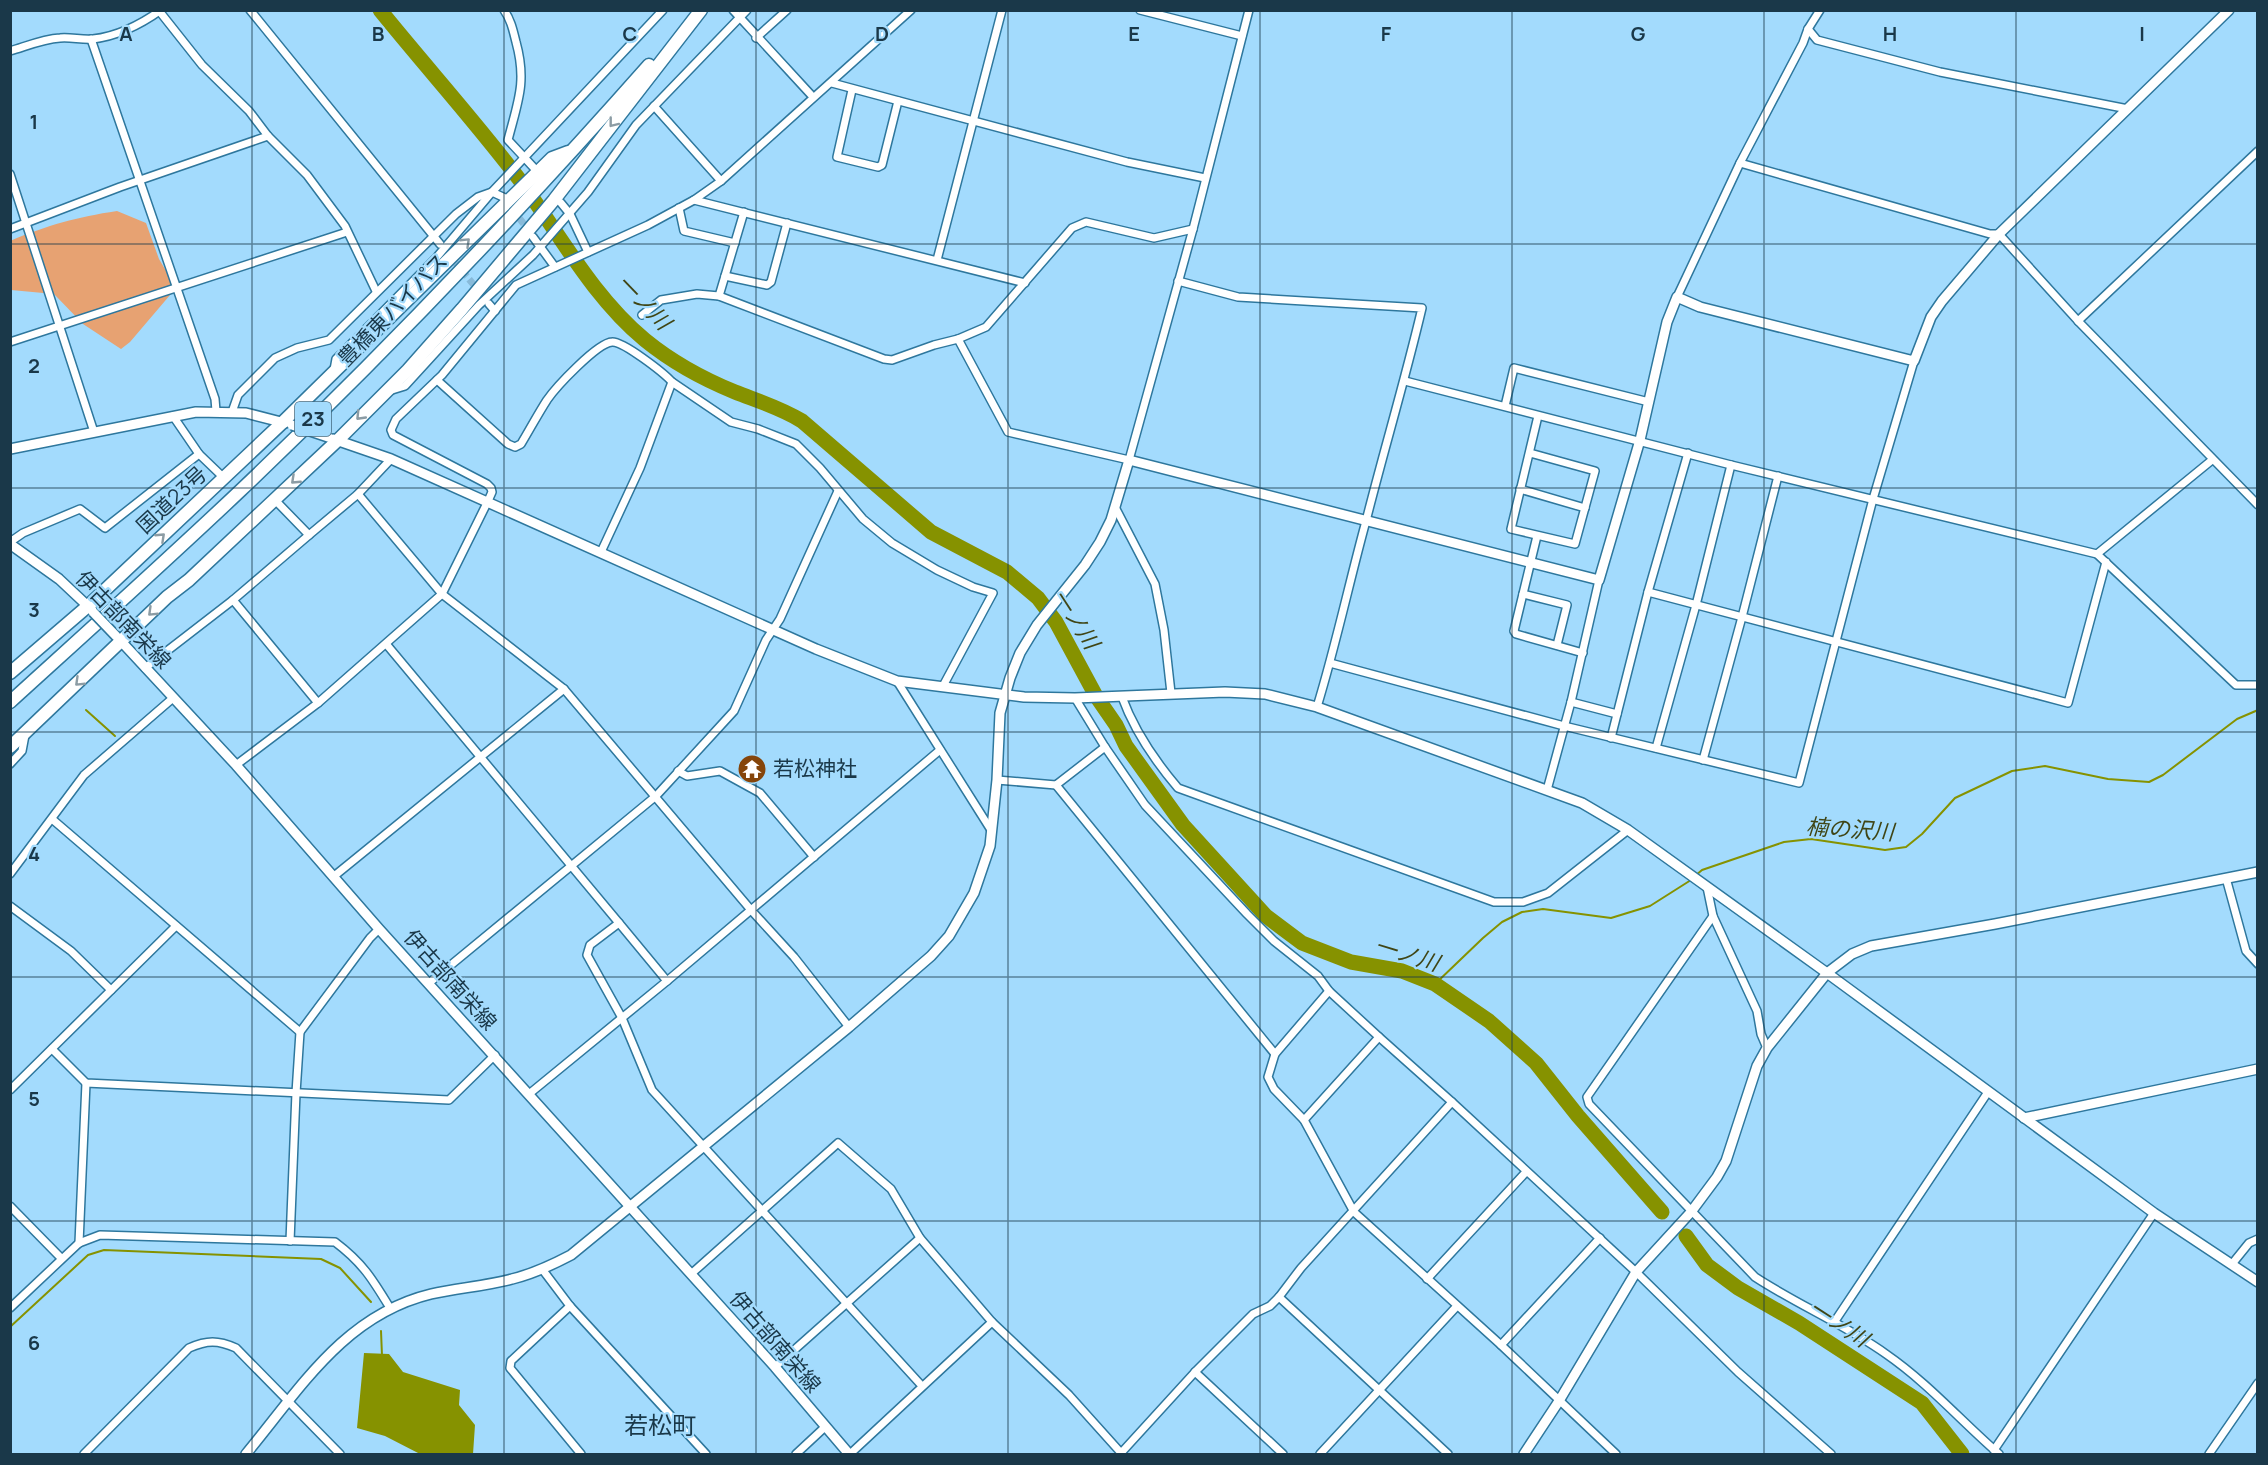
<svg xmlns="http://www.w3.org/2000/svg" width="2268" height="1465" font-family="Manrope,'Noto Sans JP',sans-serif">
	<style>
		.green { fill: #e7a272 }
		.water { fill: #869200 }
		.lines { fill: none; stroke-linecap: round; stroke-linejoin: round }
		.stream { stroke: #869200; stroke-width: 2 }
		.river { stroke: #869200; stroke-width: 15 }
		.street-tunnel { stroke: #88bad9; stroke-width: 7; stroke-dasharray: 7 3.5; stroke-linecap: butt }
		.street-casing { stroke: #2e779d; stroke-width: 10 }
		.secondary-casing { stroke: #2e779d; stroke-width: 12 }
		.highway-casing { stroke: #2e779d; stroke-width: 15 }
		.street { stroke: #fff; stroke-width: 7 }
		.secondary { stroke: #fff; stroke-width: 9 }
		.highway { stroke: #fff; stroke-width: 12 }
		.secondary-bridge-casing { stroke: #2e779d; stroke-width: 12; stroke-linecap: butt }
		.secondary-bridge { stroke: #fff; stroke-width: 9 }
		.oneway { stroke: #8c9ca4 }
		.grid { fill: none; stroke: #1a3849; stroke-width: 1.5; stroke-opacity: 0.55 }
		.labels { text-anchor: middle; stroke-width: 4.5; stroke-linejoin: round; paint-order: stroke }
		.shield { fill: #a3dbfd; stroke: #43697f; stroke-width: 1.5 }
		.shield-label { font-size: 20px; font-weight: bold; fill: #1a3849 }
		.street-label { font-size: 21px; fill: #1a3849; stroke: #a3dbfd }
		.poi-label { font-size: 21px; fill: #1a3849; stroke: #a3dbfd; text-anchor: start }
		.water-label { font-size: 22px; font-style: italic; fill: #3f4515; stroke: #a3dbfd }
		.quarter-label { font-size: 24px; fill: #1a3849; stroke: #a3dbfd }
		.grid-label { font-size: 20px; text-anchor: middle; font-weight: bold; fill: #1a3849; stroke: #a3dbfd; stroke-width: 4.5; stroke-linejoin: round; paint-order: stroke }
	</style>
	<rect width="100%" height="100%" fill="#a3dbfd"/>
	<path class="green" d="M117 211 146 223 159 259 176 288 130 342 121 349 83 324 54 294 11 290 10 241C48 225 77 217 117 211Z"/>
	<polygon class="water" points="364,1353 389,1354 403,1372 460,1390 459,1405 475,1425 473,1454 420,1454 385,1436 357,1428"/>
	<g class="lines">
		<g class="stream">
			<polyline points="86,710 115,736"/>
			<polyline points="1695,876 1702,870 1784,842 1811,839 1885,850 1906,847 1922,834 1955,798 2012,771 2045,766 2108,779 2149,782 2163,775 2237,719 2258,710"/>
			<polyline points="1435,984 1483,938 1502,922 1522,912 1543,909 1611,918 1650,906 1691,880"/>
			<polyline points="10,1327 88,1255 104,1250 321,1259 340,1268 371,1302"/>
			<polyline points="381,1331 382,1356"/>
		</g>
		<g class="river">
			<path d="M380 10C426 67 475 121 519 179 559 233 592 296 645 340 672 362 703 379 735 392 758 401 781 408 802 421L931 532 1007 572 1038 598 1056 622 1096 696 1116 725 1126 746 1183 825 1266 916 1302 943 1351 962 1402 971 1435 984 1489 1021 1536 1063 1578 1116 1662 1212"/>
			<polyline points="1686,1236 1707,1265 1738,1288 1799,1323 1922,1403 1962,1454"/>
		</g>
		<g class="street-tunnel">
			<polyline points="513,210 530,232"/>
			<polyline points="449,255 488,302"/>
		</g>
		<g class="street-casing">
			<g id="street">
				<polyline points="250,10 440,244"/>
				<path d="M504 10C511 20 513 30 516 42 527 82 518 101 508 140L535 169"/>
				<polyline points="733,10 813,97"/>
				<polyline points="1140,10 1242,36"/>
				<polyline points="160,12 202,65 249,111 268,136 307,175 345,226 376,291"/>
				<polyline points="1808,29 1817,40 1940,72 2128,109"/>
				<polyline points="756,38 787,10"/>
				<polyline points="91,39 215,399 216,411"/>
				<path d="M10 51C27 46 43 39 60 38 71 37 82 40 93 39 119 36 140 25 161 10"/>
				<polyline points="832,83 1127,162 1205,178"/>
				<polyline points="852,90 837,157 878,167 882,165 898,101"/>
				<polyline points="654,106 721,181"/>
				<polyline points="1740,163 1990,234 1999,234 2078,321 2258,505"/>
				<polyline points="10,174 94,432"/>
				<polyline points="694,200 1025,283"/>
				<polyline points="561,203 570,214 588,252"/>
				<polyline points="679,208 684,231 735,243"/>
				<polyline points="10,229 120,187 268,136"/>
				<polyline points="533,237 555,267"/>
				<polyline points="937,260 1002,10"/>
				<polyline points="725,276 767,285 771,282 787,223"/>
				<path d="M1178 281 1238 297 1422 308C1405 380 1384 450 1366 521 1349 583 1336 645 1317 707"/>
				<polyline points="719,296 744,212"/>
				<polyline points="1677,297 1740,163 1803,43 1808,29 1820,10"/>
				<polyline points="489,304 495,311"/>
				<polyline points="642,315 661,300 697,294 719,296 884,359 892,360 934,345 958,339 986,327 1072,228 1086,222 1154,238 1193,229"/>
				<polyline points="2078,321 2258,151"/>
				<polyline points="958,339 1008,432 1129,460 1193,229 1249,10"/>
				<polyline points="10,342 347,232"/>
				<polyline points="334,370 336,359 344,351 436,258 492,192 663,10"/>
				<path d="M437 380 508 444 515 447 521 444C530 429 538 414 547 400 556 387 597 343 612 342 623 341 664 373 672 382"/>
				<polyline points="1405,381 1731,465 2097,554 2236,685 2258,685"/>
				<polyline points="392,390 405,386 479,305 533,255 588,192 636,125 747,10"/>
				<polyline points="1505,406 1514,368 1649,402"/>
				<polyline points="232,412 238,395 275,358 297,348 329,340 456,214 478,197 492,192 505,198"/>
				<polyline points="173,416 199,454 224,478"/>
				<polyline points="1530,453 1595,471 1575,544 1511,529 1538,416"/>
				<polyline points="1520,489 1585,508"/>
				<polyline points="1115,507 1155,584 1164,630 1171,693"/>
				<polyline points="309,535 358,494 391,459"/>
				<polyline points="1537,536 1514,631 1516,634 1583,653"/>
				<polyline points="10,542 23,533 80,509 105,528 199,454"/>
				<polyline points="601,552 640,468 672,382 731,422 758,429 796,444 820,468 863,519 892,543 937,570 973,587 993,593 943,686"/>
				<polyline points="2097,554 2212,460"/>
				<polyline points="1648,592 2068,703 2106,562"/>
				<polyline points="1523,594 1567,605 1557,645"/>
				<polyline points="233,600 318,703"/>
				<polyline points="387,645 619,923 590,945 587,955 622,1018 652,1090 922,1386"/>
				<polyline points="1330,663 1564,726 1799,783 1873,499 1914,361"/>
				<polyline points="145,668 233,600 309,535 275,500"/>
				<polyline points="897,681 991,830"/>
				<polyline points="564,689 751,910 794,957 849,1027"/>
				<path d="M1122 697C1134 730 1155 761 1178 788L1494 902H1523L1548 893 1628 830"/>
				<polyline points="1075,698 1105,747 1145,805 1247,914 1274,941 1318,976 1329,991 1379,1037 1452,1102 1636,1272 1738,1372 1831,1454"/>
				<polyline points="1571,702 1617,714"/>
				<polyline points="1611,738 1648,592 1688,453"/>
				<polyline points="1656,748 1696,605 1731,465"/>
				<polyline points="1703,760 1742,617 1778,476"/>
				<polyline points="10,764 22,751 25,735"/>
				<polyline points="236,765 318,703 442,594 488,501 492,492 491,488 487,484 393,435 391,430 396,419 442,375 516,285 648,225 694,200 721,181 911,10"/>
				<polyline points="678,771 687,776 720,771 760,793 814,857"/>
				<polyline points="997,780 1056,785 1105,747"/>
				<polyline points="1056,785 1275,1054"/>
				<polyline points="1547,790 1571,702 1599,580"/>
				<polyline points="52,819 300,1032"/>
				<polyline points="10,874 84,775 173,698"/>
				<polyline points="333,877 564,689 442,594 358,494"/>
				<polyline points="2226,878 2246,951 2258,964"/>
				<path d="M1707 887 1713 916 1587 1097 1589 1104 1755 1277C1798 1305 1844 1324 1886 1354 1928 1383 1961 1421 1999 1454"/>
				<polyline points="10,906 71,951 111,990"/>
				<polyline points="1713,916 1757,1011 1761,1034 1767,1048"/>
				<polyline points="619,923 667,981"/>
				<polyline points="429,983 656,796 734,711 766,640 780,619 838,491"/>
				<polyline points="1329,991 1275,1054 1268,1077 1274,1089 1304,1120 1354,1212 1501,1345 1616,1454"/>
				<polyline points="52,1049 86,1083 449,1100 495,1055"/>
				<polyline points="10,1090 176,926"/>
				<polyline points="529,1094 667,981 940,750"/>
				<polyline points="1304,1120 1379,1037"/>
				<polyline points="10,1206 61,1258"/>
				<polyline points="290,1241 296,1093 300,1032 370,938 379,929"/>
				<polyline points="79,1243 86,1083"/>
				<polyline points="2232,1264 2249,1243 2258,1239"/>
				<polyline points="542,1269 570,1306 706,1454"/>
				<polyline points="691,1274 838,1143 891,1189 920,1238 992,1322 1069,1395 1122,1454"/>
				<polyline points="1427,1279 1526,1172"/>
				<polyline points="1279,1297 1448,1454"/>
				<polyline points="570,1306 511,1361 510,1368 581,1454"/>
				<path d="M10 1308 79 1243 100 1235 335 1242C363 1263 373 1280 390 1308"/>
				<polyline points="1835,1321 1988,1092"/>
				<polyline points="1501,1345 1600,1238"/>
				<polyline points="775,1367 920,1238"/>
				<polyline points="1195,1372 1283,1454"/>
				<polyline points="1994,1450 2154,1213"/>
				<polyline points="1121,1453 1195,1372 1253,1314 1270,1306 1279,1297 1301,1268 1452,1102"/>
				<path d="M84 1454 189 1348C207 1340 218 1340 236 1348L340 1454"/>
				<polyline points="796,1454 825,1427"/>
				<polyline points="850,1454 992,1322"/>
				<polyline points="1320,1454 1457,1306"/>
				<polyline points="2209,1454 2258,1383"/>
			</g>
		</g>
		<g class="secondary-casing">
			<g id="secondary">
				<polyline points="333,439 391,459 816,649 897,681 1024,697 1075,698 1225,692 1265,694 1317,707 1582,803 1628,830 1827,973 2154,1213 2258,1282"/>
				<polyline points="10,449 196,412 246,413 285,423"/>
				<polyline points="10,544 59,579 92,610"/>
				<polyline points="118,638 236,765 379,929 775,1367 849,1454"/>
				<polyline points="2024,1118 2258,1069"/>
				<path d="M246 1454C300 1389 344 1315 431 1294 458 1288 486 1286 512 1279 533 1274 552 1265 571 1255L849 1027 931 956 949 936 974 893 990 846 997 780 1000 713 1010 678 1020 653 1037 625 1085 565 1100 542 1111 520 1129 460 1599 580 1640 440 1667 322 1677 297 1700 307 1914 361 1931 317 1942 301 1999 234 2229 10"/>
				<polyline points="1524,1454 1559,1401 1636,1272 1691,1212 1717,1177 1726,1161 1757,1066 1767,1048 1827,973 1852,954 1871,946 1995,924 2258,872"/>
			</g>
		</g>
		<g class="highway-casing">
			<g id="highway">
				<polyline points="10,673 88,606 283,422 552,158 568,152"/>
				<path d="M10 702C87 632 165 562 241 490 383 355 519 212 649 65"/>
				<polyline points="10,747 167,597 189,580 338,440 408,370 462,309 554,200 701,10"/>
			</g>
		</g>
		<use href="#street" class="street"/>
		<use href="#secondary" class="secondary"/>
		<use href="#highway" class="highway"/>
		<g class="secondary-bridge-casing">
			<g id="secondary-bridge">
				<polyline points="292,425 328,437"/>
				<polyline points="93,612 116,636"/>
			</g>
		</g>
		<use href="#secondary-bridge" class="secondary-bridge"/>
	</g>
	<defs><path id="oneway-chevron" d="M-2-3.5L2.5 0L-2 3.5" fill="none" stroke-width="1.6" stroke-linecap="round" stroke-linejoin="round" transform="scale(1.5)"/></defs>
	<g class="oneway">
		<use href="#oneway-chevron" transform="translate(613 123) rotate(128)"/>
		<use href="#oneway-chevron" transform="translate(466 242) rotate(-44)"/>
		<use href="#oneway-chevron" transform="translate(360 416) rotate(134)"/>
		<use href="#oneway-chevron" transform="translate(295 480) rotate(137)"/>
		<use href="#oneway-chevron" transform="translate(161 537) rotate(-43)"/>
		<use href="#oneway-chevron" transform="translate(152 612) rotate(136)"/>
		<use href="#oneway-chevron" transform="translate(79 682) rotate(136)"/>
	</g>
	<path class="grid" d="M252 10V1454M504 10V1454M756 10V1454M1008 10V1454M1260 10V1454M1512 10V1454M1764 10V1454M2016 10V1454M10 244H2258M10 488H2258M10 732H2258M10 977H2258M10 1221H2258"/>
	<defs>
		<g id="temple-disc" transform="scale(1.5)"><circle r="9.5" fill="#85450b" stroke="#a3dbfd"/><path d="M0-6L5-2H3V0L6.5 2.5H4V6H1.5V3h-3V6H-4V2.5H-6.5L-3 0V-2H-5Z" fill="#fff"/></g>
	</defs>
	<g fill-rule="evenodd">
		<use href="#temple-disc" x="752" y="769"/>
	</g>
	<g class="labels">
		<rect class="shield" x="295" y="402" width="36" height="34" rx="4.5"/>
		<g class="shield-label">
			<text x="313" y="426">23</text>
		</g>
		<g class="street-label">
			<text transform="translate(393 310) rotate(-46)" y="7">豊橋東バイパス</text>
			<text transform="translate(172 500) rotate(-43)" y="7">国道23号</text>
			<text transform="translate(123 620) rotate(46)" y="7">伊古部南栄線</text>
			<text transform="translate(450 980) rotate(48)" y="7">伊古部南栄線</text>
			<text transform="translate(775 1342) rotate(49)" y="7">伊古部南栄線</text>
		</g>
		<g class="poi-label">
			<text x="773" y="776">若松神社</text>
		</g>
		<g class="water-label">
			<text transform="translate(644 302) rotate(46)" y="8">一ノ川</text>
			<text transform="translate(1076 619) rotate(57)" y="8">一ノ川</text>
			<text transform="translate(1850 829) rotate(4)" y="8">楠の沢川</text>
			<text transform="translate(1407 954) rotate(17)" y="8">一ノ川</text>
			<text transform="translate(1839 1323) rotate(33)" y="8">一ノ川</text>
		</g>
		<g class="quarter-label">
			<text x="660" y="1434">若松町</text>
		</g>
	</g>
	<g class="grid-label">
		<text x="126" y="41">A</text>
		<text x="378" y="41">B</text>
		<text x="630" y="41">C</text>
		<text x="882" y="41">D</text>
		<text x="1134" y="41">E</text>
		<text x="1386" y="41">F</text>
		<text x="1638" y="41">G</text>
		<text x="1890" y="41">H</text>
		<text x="2142" y="41">I</text>
		<text x="34" y="129">1</text>
		<text x="34" y="373">2</text>
		<text x="34" y="617">3</text>
		<text x="34" y="861">4</text>
		<text x="34" y="1106">5</text>
		<text x="34" y="1350">6</text>
	</g>
	<rect width="2268" height="1465" fill="none" stroke="#1a3849" stroke-width="24"/>
</svg>
